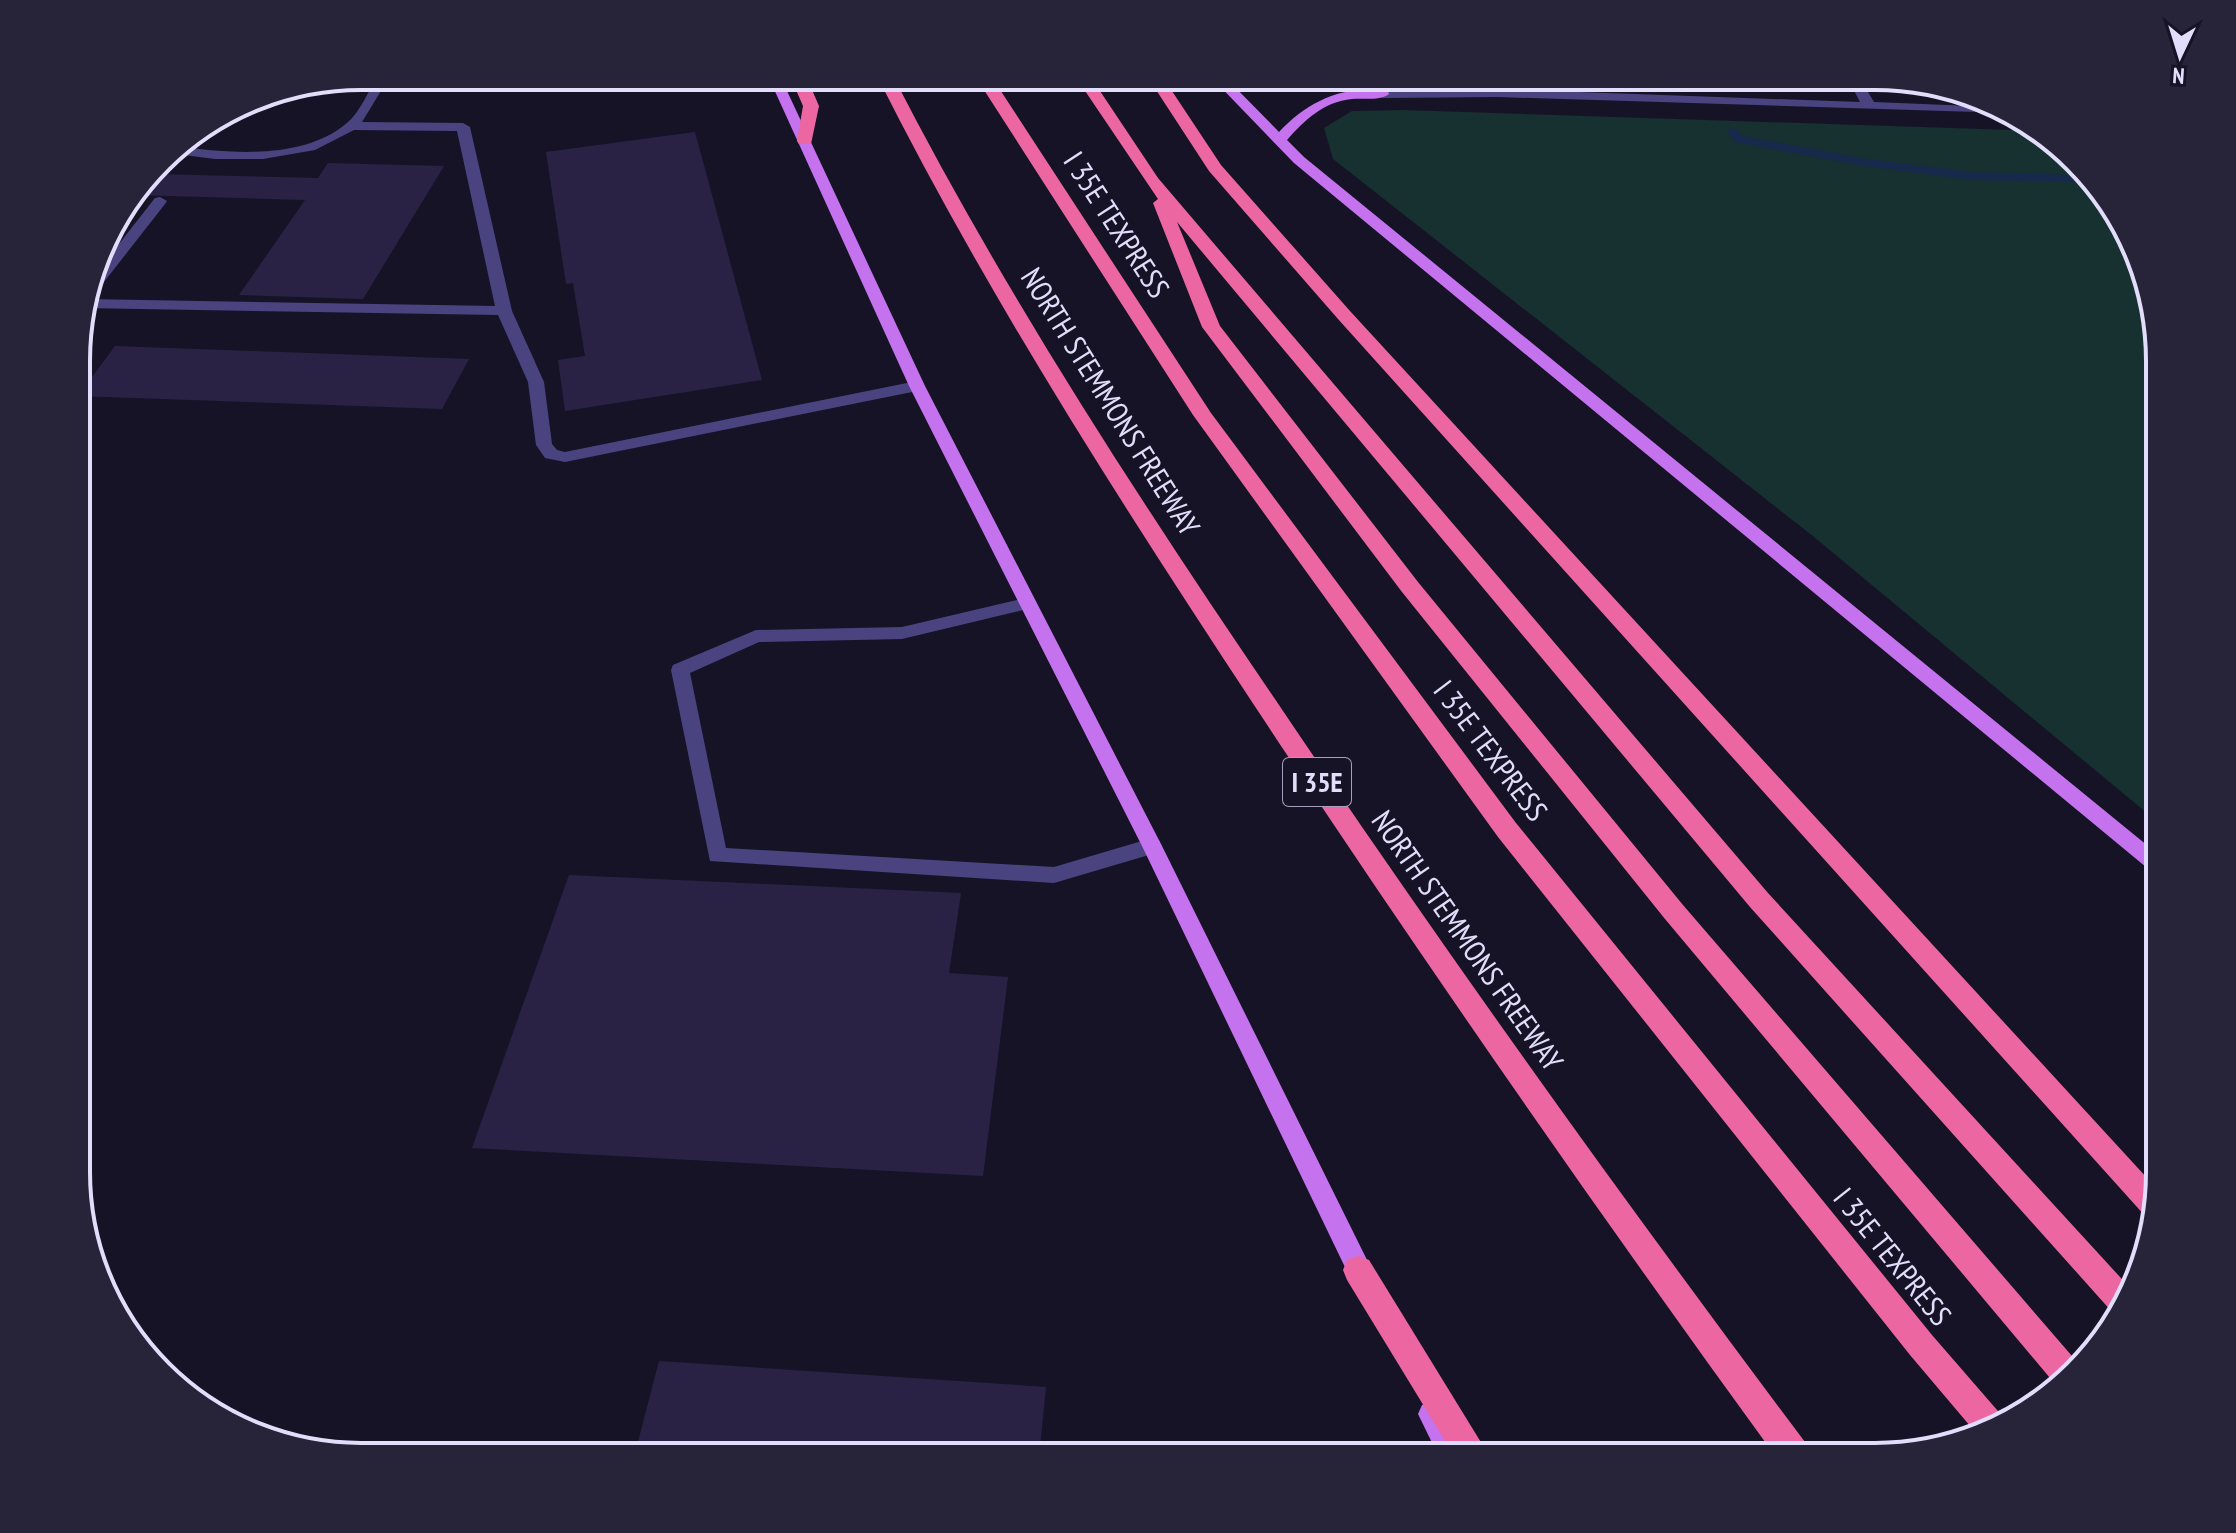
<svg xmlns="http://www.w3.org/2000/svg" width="2236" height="1533" font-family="'PT Sans Narrow',sans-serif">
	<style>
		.green { fill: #173030 }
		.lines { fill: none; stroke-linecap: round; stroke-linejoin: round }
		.stream { fill: #182a4b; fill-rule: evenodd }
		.building { fill: #2a2245 }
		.minor { fill: #494480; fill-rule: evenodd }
		.major { fill: #c472ed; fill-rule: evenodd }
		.highway { fill: #ec67a1; fill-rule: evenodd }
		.labels { text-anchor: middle; stroke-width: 8; stroke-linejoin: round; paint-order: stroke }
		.shield { fill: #171327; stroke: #a5a0bb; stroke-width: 2 }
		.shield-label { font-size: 28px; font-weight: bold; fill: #e2ddfb }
		.street-label { font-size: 30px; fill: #e2ddfb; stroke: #171327 }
		.rim { fill: none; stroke: #e2ddfb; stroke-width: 4 }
	</style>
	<rect width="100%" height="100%" fill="#171327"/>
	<polygon class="green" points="1403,110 2041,131 2048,135 2130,234 2159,342 2159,823 1814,537 1333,159 1324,128 1352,111"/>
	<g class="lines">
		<polygon class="stream" points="1733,127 1743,136 1868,159 1972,172 2082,175 2087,182 1972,180 1868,167 1735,142 1727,131"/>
	</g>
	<g class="building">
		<polygon points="695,132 762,380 565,411 558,360 585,356 573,283 566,284 546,152"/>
		<polygon points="328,163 444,166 363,299 239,295 305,200 135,195 152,174 318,178"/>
		<polygon points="115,346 469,359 442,409 78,396"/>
		<polygon points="569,875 961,893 949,973 1008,977 983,1176 472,1148"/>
		<polygon points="659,1361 1046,1387 1039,1457 634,1457"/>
	</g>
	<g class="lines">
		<g class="minor">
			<path d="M378 76H390L362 122 463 123 470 127 512 311 544 382 552 444 557 450 565 452 917 381 925 386 917 391 565 462 545 458 536 445 528 382 498 315 83 308 86 299 495 306 457 131 354 130 315 150 263 159H215L168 153 173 146C228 153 302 161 347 123 361 111 368 91 378 76Z"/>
			<polygon points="1390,76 1421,76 1449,84 1443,88"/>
			<polygon points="1847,77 1859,77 1874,102 1996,107 2009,113 1498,97 1383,98 1377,94 1383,90 1498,89 1860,102"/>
			<polygon points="160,197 167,201 165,204 93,296 87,297 93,277 155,198"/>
			<polygon points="1026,598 1035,604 1032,608 902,639 759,642 690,673 726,848 1054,867 1152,838 1159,840 1162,846 1159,852 1054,883 710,861 671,670 673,665 756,630 902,627"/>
		</g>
		<g class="major">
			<polygon points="768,76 780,76 925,386 1162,846 1374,1274 1378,1282 1374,1290 1365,1294 1356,1290 1142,846 909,386"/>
			<path d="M1210 76H1224L1279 132C1308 101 1344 84 1388 91L1389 94C1380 101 1364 98 1352 99 1323 102 1305 120 1287 140L1304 157 2159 855V874L2152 872 1294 163Z"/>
			<polygon points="1431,1401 1440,1405 1467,1457 1439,1457 1418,1414 1422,1405"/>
		</g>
		<g class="highway">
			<polygon points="790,76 806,76 819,106 811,144 799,144 797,141 803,106"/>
			<path d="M877 76H893C1007 298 1143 505 1283 711 1451 960 1627 1205 1808 1446L1812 1457H1776C1597 1211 1424 962 1256 708 1121 503 988 297 877 76Z"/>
			<polygon points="975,76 991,76 1211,413 1516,823 1932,1335 2004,1418 2007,1423 1976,1433 1910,1355 1498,837 1193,415"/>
			<polygon points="1075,76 1090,76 1158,178 1768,893 2131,1289 2118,1315 2113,1313 1750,907 1177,222 1220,326 1418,582 1683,905 2078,1363 2055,1384 1665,919 1402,592 1202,327 1153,203 1158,199"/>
			<polygon points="1147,76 1162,76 1221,165 1350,311 2159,1191 2154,1220 2146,1217 1338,319 1209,171"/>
			<polygon points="1358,1256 1369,1260 1490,1457 1455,1457 1347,1280 1343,1270 1347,1260"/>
		</g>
	</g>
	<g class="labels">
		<rect class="shield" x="1283" y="758" width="68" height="48" rx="6"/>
		<g class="shield-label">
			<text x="1317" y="792">I 35E</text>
		</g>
		<g class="street-label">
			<text transform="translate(1116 225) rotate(57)" y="10">I 35E TEXPRESS</text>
			<text transform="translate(1110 402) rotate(58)" y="10">NORTH STEMMONS FREEWAY</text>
			<text transform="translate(1490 751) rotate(53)" y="10">I 35E TEXPRESS</text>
			<text transform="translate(1467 941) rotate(55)" y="10">NORTH STEMMONS FREEWAY</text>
			<text transform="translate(1892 1257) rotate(51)" y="10">I 35E TEXPRESS</text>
		</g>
	</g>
	<path d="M0 0H2236V1533H0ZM361 90H1875A271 271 0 0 1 2146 361V1172A271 271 0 0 1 1875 1443H361A271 271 0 0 1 90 1172V361A271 271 0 0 1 361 90Z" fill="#272338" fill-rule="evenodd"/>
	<path class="rim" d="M361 90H1875A271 271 0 0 1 2146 361V1172A271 271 0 0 1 1875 1443H361A271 271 0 0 1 90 1172V361A271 271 0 0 1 361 90Z"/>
	<g transform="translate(2180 56) rotate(184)" stroke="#171327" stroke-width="6" paint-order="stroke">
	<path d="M0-6L14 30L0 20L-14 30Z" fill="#e2ddfb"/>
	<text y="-12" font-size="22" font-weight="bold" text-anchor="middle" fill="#e2ddfb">N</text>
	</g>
</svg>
